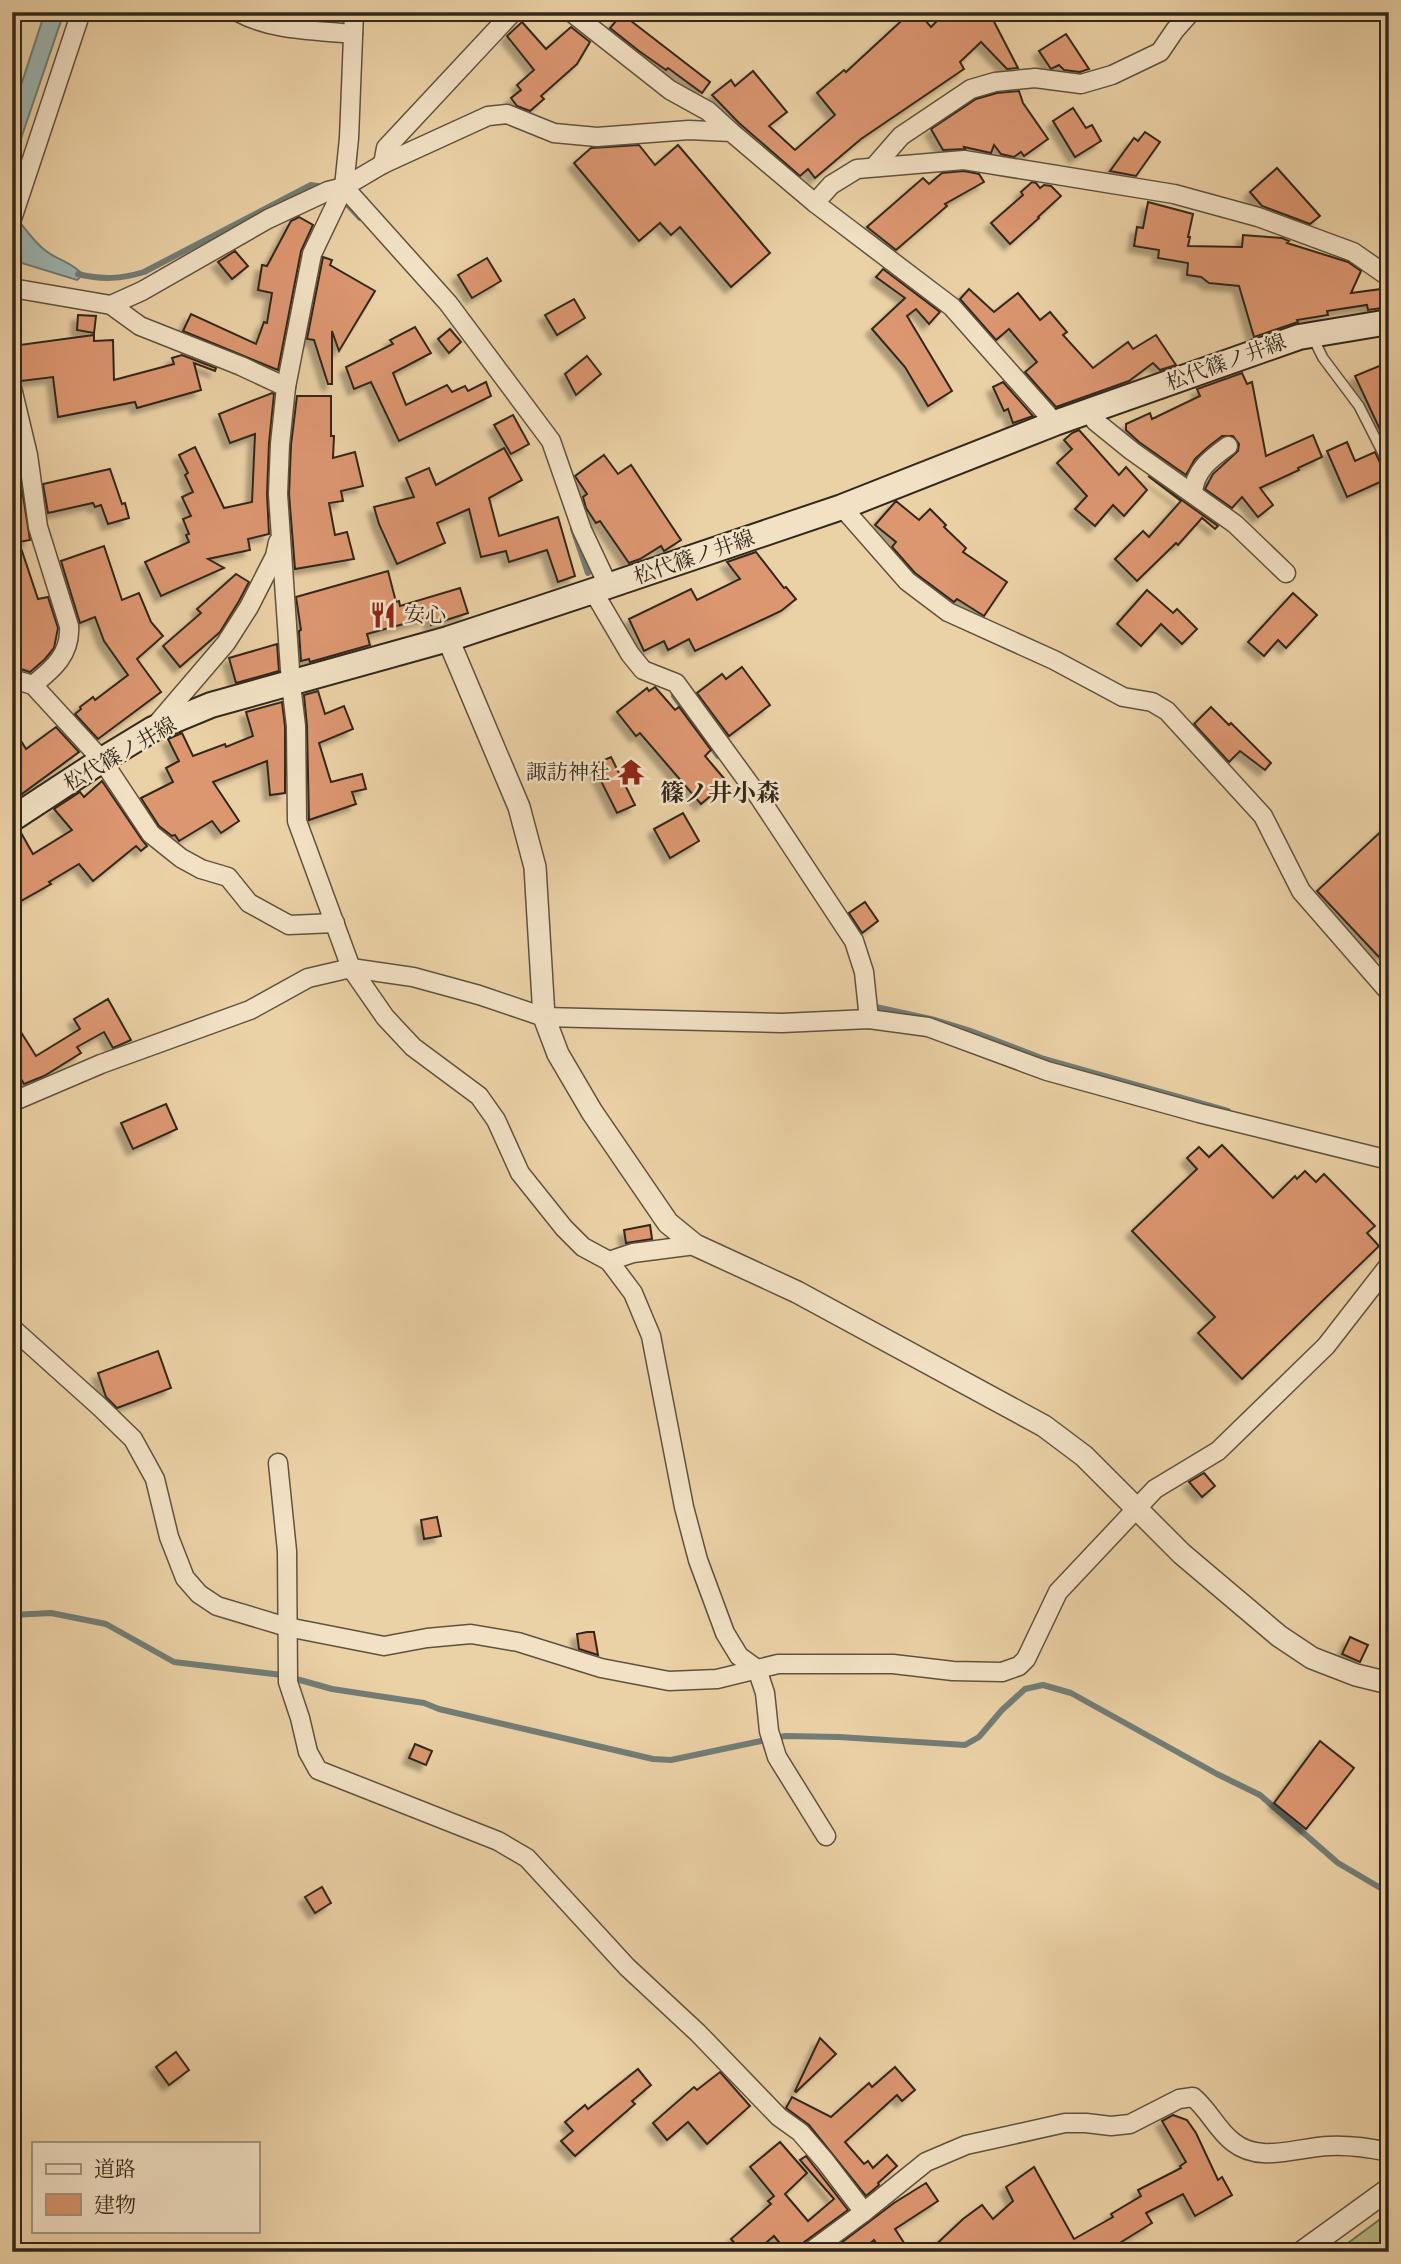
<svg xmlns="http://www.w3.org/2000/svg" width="1401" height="2264" font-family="Alegreya,'Noto Serif JP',serif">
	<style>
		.green { fill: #baba84; stroke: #767150; stroke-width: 2 }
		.water { fill: #9cb5b2; stroke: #727d76; stroke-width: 2 }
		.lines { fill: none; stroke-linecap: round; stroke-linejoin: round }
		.stream { stroke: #727d76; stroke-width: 6 }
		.building { fill: #dc966f; stroke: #32281c; stroke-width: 2; filter: url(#shadow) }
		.service-casing { stroke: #60523e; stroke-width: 12 }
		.minor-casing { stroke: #60523e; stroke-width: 21 }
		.tertiary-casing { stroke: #60523e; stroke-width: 24 }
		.secondary-casing { stroke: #32281c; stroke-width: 28 }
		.service { stroke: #f2e1c5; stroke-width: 9 }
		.minor { stroke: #f2e1c5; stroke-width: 18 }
		.tertiary { stroke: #f2e1c5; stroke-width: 21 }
		.secondary { stroke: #f2e1c5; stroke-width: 24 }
		.labels { text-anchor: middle; stroke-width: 5; stroke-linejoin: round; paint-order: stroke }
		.street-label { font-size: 21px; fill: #32281c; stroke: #f2e1c5 }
		.poi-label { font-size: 21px; fill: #32281c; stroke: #f2e1c5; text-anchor: start }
		.quarter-label { font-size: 24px; font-weight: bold; fill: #32281c; stroke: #f2e1c5 }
	</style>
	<defs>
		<filter id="shadow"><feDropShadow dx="-6" dy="6" stdDeviation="2" flood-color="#0004"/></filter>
	</defs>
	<rect width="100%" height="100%" fill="#ebd1a6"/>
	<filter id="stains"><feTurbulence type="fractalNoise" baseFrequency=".00286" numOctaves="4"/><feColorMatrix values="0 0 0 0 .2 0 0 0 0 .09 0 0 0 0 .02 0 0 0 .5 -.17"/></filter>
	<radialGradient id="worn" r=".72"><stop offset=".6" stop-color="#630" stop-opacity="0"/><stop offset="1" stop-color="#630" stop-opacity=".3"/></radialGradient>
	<polygon class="green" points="1389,2213 1389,2252 1336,2252 1387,2214"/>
	<g class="water">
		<polygon points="45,12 64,12 12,165 12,113"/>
		<path d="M12 213C23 225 33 242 46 251 59 261 72 262 83 275L77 280 12 260Z"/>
	</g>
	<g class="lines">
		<g class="stream">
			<polyline points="348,205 360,218"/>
			<path d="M78 274C102 280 121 279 144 272L311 185 324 187"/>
			<polyline points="573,529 588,573"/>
			<polyline points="674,696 718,756"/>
			<polyline points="876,1007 935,1020 968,1030 1044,1059 1228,1111"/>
			<polyline points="12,1615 51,1613 106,1624 174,1662 282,1675 332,1689 424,1703 439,1709 653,1759 671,1760 785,1736 839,1737 965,1745 979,1737 1002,1710 1025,1689 1043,1685 1071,1693 1217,1774 1260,1795 1338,1863 1389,1893"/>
		</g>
	</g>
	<g class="building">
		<polygon points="911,12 918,12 931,27 946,12 989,12 1018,68 1007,69 981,42 960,62 964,69 861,139 815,178 808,169 800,176 739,123 712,95 731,80 735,86 753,71 787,112 769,126 795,150 835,115 817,93 844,70 846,72"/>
		<polygon points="622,14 710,82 702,93 668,68 666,70 639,51 610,28"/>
		<polygon points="522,22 546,49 571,27 590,42 577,64 541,96 544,99 530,111 517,106 511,98 521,90 517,85 534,70 507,36"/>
		<polygon points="1066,34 1089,69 1080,72 1064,70 1059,65 1051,69 1039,51"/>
		<polygon points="1019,91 1023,103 1048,139 1024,156 1021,152 1014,157 1001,154 994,145 991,153 964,147 965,149 943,150 931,129 976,99 997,93"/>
		<polygon points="1073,108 1086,128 1092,125 1101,141 1075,157 1053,121"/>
		<polygon points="1145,132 1160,142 1136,176 1110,171 1134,138 1138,141"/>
		<polygon points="639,145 655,165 678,145 770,253 731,287 680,227 671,235 660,223 639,241 574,163 591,148"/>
		<polygon points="1277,168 1320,216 1310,224 1262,206 1250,192"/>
		<polygon points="964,171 979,174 984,182 945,204 947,206 896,250 867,227 923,178 929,184 942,173"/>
		<polygon points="1032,182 1036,183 1040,188 1044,185 1051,186 1061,196 1038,217 1039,218 1010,244 991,223 1023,195 1021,192"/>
		<polygon points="1148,202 1193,214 1188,237 1190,237 1188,246 1242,247 1243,235 1282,238 1289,241 1287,243 1348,262 1361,271 1351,293 1389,288 1389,307 1368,310 1367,305 1327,311 1328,315 1297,320 1298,322 1254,337 1239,286 1209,283 1201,277 1187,275 1188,263 1158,258 1159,250 1134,246 1137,227 1143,228"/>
		<polygon points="299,217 313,225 301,251 278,370 183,331 191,314 256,344 264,322 267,323 272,293 258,290 262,265 267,266 291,221"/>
		<polygon points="235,251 248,266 232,279 218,262"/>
		<polygon points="323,257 332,260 330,265 375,291 339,351 332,331 332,384 328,384 314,340 307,339"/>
		<polygon points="487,258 501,281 472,298 458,275"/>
		<polygon points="883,269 940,312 929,324 916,309 907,316 952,391 928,406 905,367 872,329 905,298 876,277"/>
		<polygon points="969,289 994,312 1018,293 1040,320 1050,312 1067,332 1063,335 1093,368 1128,342 1133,349 1156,335 1176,365 1160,370 1153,363 1129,381 1056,407 1025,372 1037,362 1009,329 996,340 960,299"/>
		<polygon points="574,299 585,318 557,335 545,315"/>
		<polygon points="78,315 96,316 94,333 77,330"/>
		<polygon points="415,327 431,353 393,373 406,405 447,385 452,392 465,386 468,391 486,382 491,396 399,441 371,382 354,389 346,367 393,344 390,340"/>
		<polygon points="450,329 461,342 449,353 438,339"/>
		<polygon points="94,335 94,341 113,340 114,380 174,364 172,358 182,355 216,368 215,371 194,363 201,390 137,408 135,402 58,417 53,377 21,381 15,377 12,346"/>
		<polygon points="587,356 601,374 576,395 565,374"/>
		<polygon points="1389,362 1389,449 1355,376"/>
		<polygon points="1242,373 1247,384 1252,382 1266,456 1313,435 1322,457 1298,468 1299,470 1260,488 1273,505 1258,517 1242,497 1232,508 1205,489 1213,474 1238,451 1239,444 1233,436 1222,436 1208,447 1195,459 1186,475 1139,442 1126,430 1126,424 1150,413 1152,419 1200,396 1197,389"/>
		<polygon points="1003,382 1033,416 1013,423 1008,409 1004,411 993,387"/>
		<polygon points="272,393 274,394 269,443 267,494 269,534 248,539 250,550 208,559 224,568 161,596 145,562 189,542 186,535 189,534 183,519 191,516 182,497 193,492 185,475 188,473 179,455 195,447 224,508 252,502 255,434 230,443 219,414"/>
		<polygon points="297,396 331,396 331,436 334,436 333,458 355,452 363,486 341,491 343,501 329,503 335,535 347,532 354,559 295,569 289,494 291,445"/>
		<polygon points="513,415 529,444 511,454 494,425"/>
		<polygon points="1079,430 1119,475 1126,467 1147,490 1124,516 1113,505 1095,526 1075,509 1087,496 1057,463 1072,449 1064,440 1072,433"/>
		<polygon points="1347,442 1355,461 1375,452 1383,469 1389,472 1389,478 1347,497 1327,451"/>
		<polygon points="12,446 14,446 17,457 30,540 19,542 38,599 48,597 58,628 54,648 45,659 30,672 12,666"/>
		<polygon points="504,448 522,480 489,498 499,536 558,517 575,576 558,582 547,550 509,562 506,551 481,557 469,509 437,523 445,543 397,564 379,524 374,507 414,497 406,478 429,468 436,485"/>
		<polygon points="604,455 618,474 631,465 681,540 664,551 661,546 640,559 629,563 600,521 596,523 586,508 583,497 587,494 575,476"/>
		<polygon points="110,469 122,504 125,503 129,518 108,524 101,505 95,507 93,503 48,513 43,484"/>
		<polygon points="1148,476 1218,526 1215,529 1202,518 1178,545 1176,543 1137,581 1115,559 1143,531 1149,537 1181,501"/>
		<polygon points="896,501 919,520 930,509 946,525 944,527 966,548 963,552 1007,582 984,616 957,599 954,602 915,573 892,547 896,542 875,525"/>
		<polygon points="104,546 122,600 139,593 151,622 163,636 137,659 161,692 98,739 75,714 81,709 80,707 93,697 95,700 128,675 104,641 95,617 80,623 61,561"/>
		<polygon points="756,552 784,588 786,587 796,599 781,611 695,651 689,639 668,650 664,641 644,651 629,619 691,589 697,600 740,579 727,562"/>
		<polygon points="388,571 396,602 399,601 400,606 460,588 468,613 431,625 429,617 367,634 370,645 310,662 309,659 301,661 299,631 301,630 296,597"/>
		<polygon points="236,574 249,582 239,601 220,632 180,667 163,646 201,613 197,609"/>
		<polygon points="1147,590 1173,613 1177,609 1197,629 1182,644 1161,624 1141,646 1117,624"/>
		<polygon points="1293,593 1317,615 1286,648 1278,640 1264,656 1248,642"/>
		<polygon points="277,644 279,671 236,683 229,658"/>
		<polygon points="742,667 770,705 729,736 697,693 722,674 726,679"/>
		<polygon points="655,687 675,710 679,707 711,750 705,756 727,782 701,804 640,733 636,736 617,712 647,688 649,691"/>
		<polygon points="318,691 325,714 344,706 353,729 319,743 331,782 362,774 366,789 352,792 356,804 309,820 307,726 304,695"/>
		<polygon points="282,702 285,727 285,793 270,795 267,761 213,782 239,821 221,833 212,821 179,841 175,835 172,836 159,826 141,798 173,782 166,768 179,761 168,739 182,733 193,756 225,744 226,747 253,736 246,712"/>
		<polygon points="1211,707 1229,725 1231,723 1271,763 1265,770 1240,751 1229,762 1194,724"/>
		<polygon points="12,726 26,749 56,727 79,752 19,796 12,787"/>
		<polygon points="611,757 635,805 617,813 593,765"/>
		<polygon points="102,781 142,840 147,846 141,851 136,846 93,881 79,864 49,882 51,884 12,906 12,834 20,831 33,854 72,830 54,809 80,792 84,797"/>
		<polygon points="683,813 699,841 670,858 654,829"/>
		<polygon points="1389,824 1389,948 1379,957 1317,891"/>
		<polygon points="865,902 878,921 862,933 849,913"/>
		<polygon points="108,999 131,1040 113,1048 104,1032 77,1047 81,1053 44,1076 24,1084 12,1064 12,1018 36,1056 80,1029 74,1019"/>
		<polygon points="166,1104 177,1129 133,1149 121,1123"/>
		<polygon points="1222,1145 1273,1198 1295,1176 1297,1179 1305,1171 1316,1182 1324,1174 1375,1226 1367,1233 1379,1246 1242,1379 1198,1333 1215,1317 1132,1231 1197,1169 1187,1158 1199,1147 1209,1157"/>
		<polygon points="650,1225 652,1239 626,1243 624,1230"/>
		<polygon points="158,1351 171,1388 117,1408 106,1397 98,1373"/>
		<polygon points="1204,1473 1215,1486 1202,1497 1189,1482"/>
		<polygon points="437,1517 441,1536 424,1539 421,1520"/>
		<polygon points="587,1632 594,1632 598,1655 579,1649 577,1634"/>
		<polygon points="1350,1637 1368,1645 1360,1662 1342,1654"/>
		<polygon points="1320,1741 1354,1768 1306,1829 1274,1803"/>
		<polygon points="415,1744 432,1751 426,1765 409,1758"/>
		<polygon points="322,1887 331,1903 315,1913 305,1897"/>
		<polygon points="820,2038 836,2054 796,2092 795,2091"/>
		<polygon points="176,2052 189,2070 169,2085 156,2067"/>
		<polygon points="895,2067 915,2090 902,2101 897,2095 845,2142 864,2164 868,2161 873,2168 887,2155 897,2166 878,2183 879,2185 866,2196 809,2125 786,2108 792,2097 831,2117 869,2083 872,2087"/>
		<polygon points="638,2069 651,2085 632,2101 635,2104 575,2156 561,2141 573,2131 565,2122 585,2105 588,2109"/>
		<polygon points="720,2072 750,2106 707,2144 688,2122 667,2140 653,2123 694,2087 697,2090"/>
		<polygon points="1173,2115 1187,2120 1196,2133 1218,2180 1222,2177 1232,2195 1195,2216 1183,2194 1146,2213 1152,2223 1105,2252 928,2252 963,2219 982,2205 993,2219 1013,2201 1006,2187 1034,2167 1074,2239 1113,2217 1111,2214 1141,2196 1138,2190 1181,2168 1180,2166 1186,2162 1162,2121"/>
		<polygon points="780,2142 807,2173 785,2194 808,2221 834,2199 800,2160 806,2156 848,2210 803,2243 799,2252 787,2252 774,2236 755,2252 742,2252 731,2239 771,2204 768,2201 774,2196 750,2167"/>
		<polygon points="926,2183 938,2201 895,2229 910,2252 882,2252 874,2240 860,2252 829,2252 894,2203"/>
	</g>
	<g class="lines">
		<g class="service-casing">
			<polyline id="service" points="1313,338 1323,358 1359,406 1389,465"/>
		</g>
		<g class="minor-casing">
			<g id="minor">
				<path d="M238 12C272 31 315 30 353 34"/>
				<polyline points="354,12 349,138 344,187 312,254 286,387 280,444 278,494 291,684 296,726 297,821 351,968 385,1017 413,1047 479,1096 496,1120 520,1173 564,1228 583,1247 609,1261 633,1253 695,1245"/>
				<polyline points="571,12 670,90 708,111 731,132"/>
				<polyline points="383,164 386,148 513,12"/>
				<polyline points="874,167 901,136 971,89 995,82 1035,78 1081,84 1112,75 1160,52 1175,30 1191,12"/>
				<polyline points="344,187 448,303 551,441 582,530 608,585"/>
				<polyline points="815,203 831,185 857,169 964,160 1174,194 1258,217 1353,252 1389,277"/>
				<polyline points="12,219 81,12"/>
				<polyline points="12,288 111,305 140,326 241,366 286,387"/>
				<polyline points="111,305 142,291 268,219 328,191 344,187 383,164 488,116 507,114 554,133 597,137 689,130 731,132 815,203 952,307 1055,423"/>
				<path d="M12 388 28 455 38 527 69 626C71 654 53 669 33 685"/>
				<polyline points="1091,410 1095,421 1132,451 1235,524 1286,573"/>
				<path d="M1193 494C1194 471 1210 459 1228 446"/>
				<polyline points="842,507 907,581 948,612 1054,660 1123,697 1152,702 1167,711 1263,816 1301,891 1389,992"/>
				<polyline points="593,591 630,654 643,670 676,683 759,797 854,941 864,972 869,1019"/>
				<polyline points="12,679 33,685 102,760 151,834 181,858 201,869 228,877 249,903 289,925 335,923"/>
				<polyline points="155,726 226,643 249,607 275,556 278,542"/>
				<polyline points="12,1102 101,1064 250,1010 308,978 351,968 413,977 479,995 544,1017 782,1023 869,1019 928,1027 1047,1071 1199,1113 1389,1160"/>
				<polyline points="609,1261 633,1293 651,1336 684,1507 698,1560 725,1633 739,1656 757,1669 765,1693 769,1731 777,1757 826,1836"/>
				<polyline points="12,1328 100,1407 133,1439 155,1479 169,1537 185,1578 199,1594 217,1606 287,1627 384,1646 427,1638 471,1634 518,1642 601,1668 669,1681 717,1679 778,1664 893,1664 953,1671 1002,1672 1019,1666 1026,1659 1058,1592 1155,1489 1218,1451 1326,1346 1389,1265"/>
				<polyline points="278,1463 287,1551 288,1682 300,1718 308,1752 318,1770 498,1841 527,1858 627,1967 698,2033 779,2117 800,2132 825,2161 864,2212"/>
				<path d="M810 2252 864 2212 926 2162 966 2145 1065 2123H1086L1111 2126 1130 2124 1179 2099 1193 2097C1209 2110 1217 2130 1233 2142 1260 2164 1298 2147 1329 2146 1348 2145 1370 2148 1389 2152"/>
			</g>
		</g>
		<g class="tertiary-casing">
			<g id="tertiary">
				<polyline points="448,639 519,807 535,867 544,1017 558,1054 592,1112 668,1223 695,1245 797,1292 1044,1426 1084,1456 1182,1554 1279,1636 1312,1658 1356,1675 1389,1683"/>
				<polyline points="1302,2252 1389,2189"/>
			</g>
		</g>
		<g class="secondary-casing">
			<polyline id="secondary" points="12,819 102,760 153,729 211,705 448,639 593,591 842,507 1055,423 1299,337 1389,322"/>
		</g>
		<use href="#service" class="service"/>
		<use href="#minor" class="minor"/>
		<use href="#tertiary" class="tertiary"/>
		<use href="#secondary" class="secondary"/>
	</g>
	<defs>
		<g id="restaurant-bare" transform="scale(2.1)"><path d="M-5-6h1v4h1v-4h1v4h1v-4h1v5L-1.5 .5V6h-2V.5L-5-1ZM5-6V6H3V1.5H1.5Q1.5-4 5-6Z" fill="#8f2418" stroke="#f2e1c5" stroke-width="2.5" paint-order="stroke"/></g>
		<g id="temple-bare" transform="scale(2.1)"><path d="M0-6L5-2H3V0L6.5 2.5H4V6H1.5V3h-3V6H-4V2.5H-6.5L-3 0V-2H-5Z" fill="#8f2418" stroke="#f2e1c5" stroke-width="2.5" paint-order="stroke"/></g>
	</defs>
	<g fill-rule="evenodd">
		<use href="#restaurant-bare" x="383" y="615"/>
		<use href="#temple-bare" x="631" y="772"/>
	</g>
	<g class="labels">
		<g class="street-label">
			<text transform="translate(1226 362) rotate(-20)" y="7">松代篠ノ井線</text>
			<text transform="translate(694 557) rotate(-19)" y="7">松代篠ノ井線</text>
			<text transform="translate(120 754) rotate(-30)" y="7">松代篠ノ井線</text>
		</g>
		<g class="poi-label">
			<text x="404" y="622">安心</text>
			<text x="610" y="779" text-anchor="end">諏訪神社</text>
		</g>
		<g class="quarter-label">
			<text x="720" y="801">篠ノ井小森</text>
		</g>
	</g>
	<rect width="1401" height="2264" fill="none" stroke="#ebd1a6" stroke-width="42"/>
	<rect x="14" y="14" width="1373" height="2236" fill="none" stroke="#32281c" stroke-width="3.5"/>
	<rect x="21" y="21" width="1359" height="2222" fill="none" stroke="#32281c" stroke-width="2"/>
	<rect x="32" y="2142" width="228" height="91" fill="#f2e1c5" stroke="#a59781" stroke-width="2"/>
	<rect x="46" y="2164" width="35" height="10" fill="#f2e1c5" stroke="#a59781" stroke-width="2"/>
	<text x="94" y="2176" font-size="21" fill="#32281c">道路</text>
	<rect x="46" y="2194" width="35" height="21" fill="#dc966f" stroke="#a59781" stroke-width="2"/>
	<text x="94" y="2212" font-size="21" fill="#32281c">建物</text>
	<rect width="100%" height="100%" filter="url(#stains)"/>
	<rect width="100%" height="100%" fill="url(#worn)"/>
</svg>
